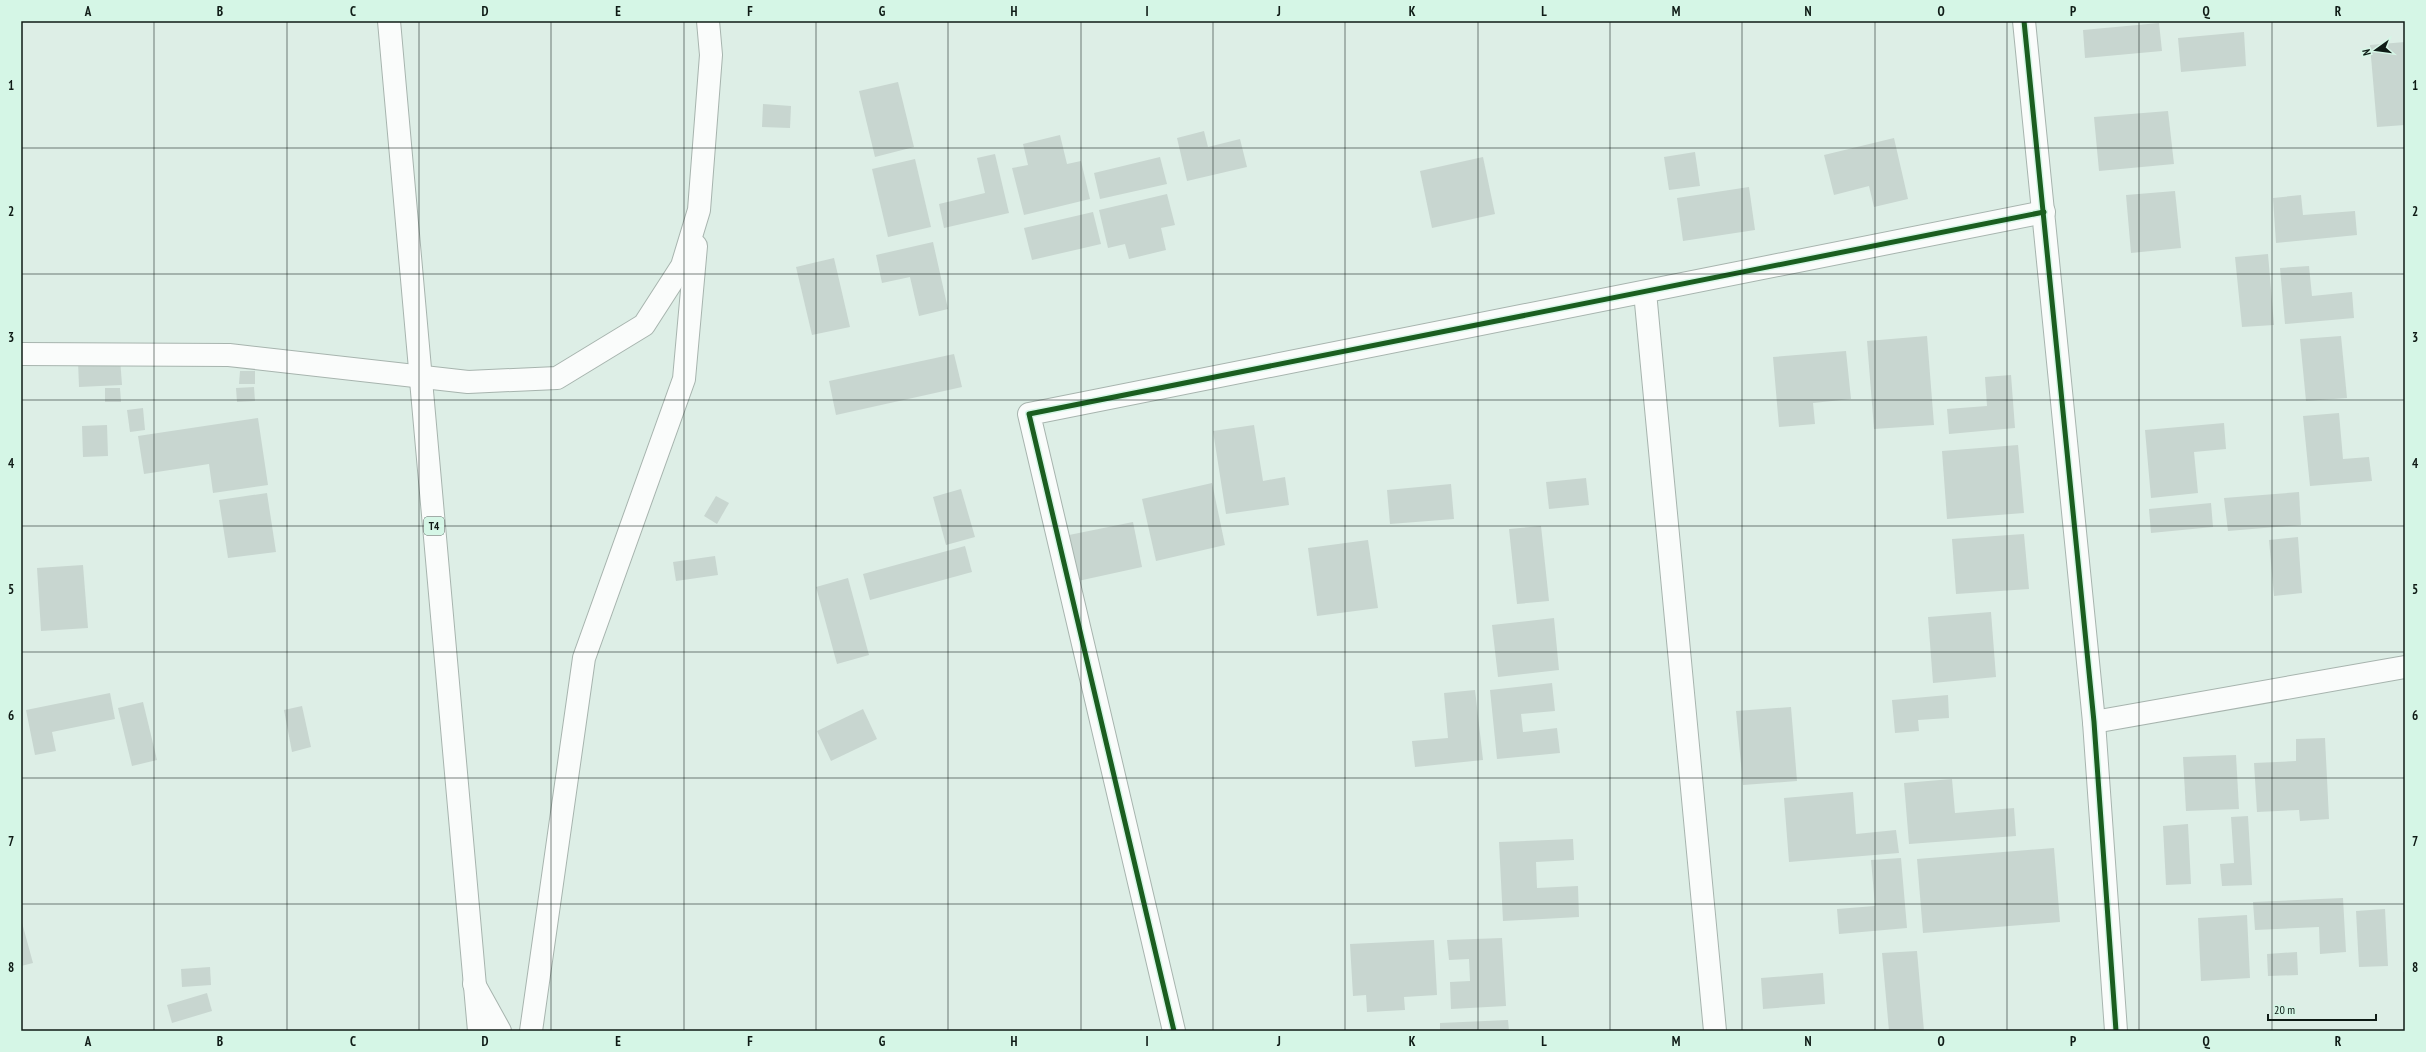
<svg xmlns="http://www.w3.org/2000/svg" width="2426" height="1052" font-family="'PT Sans Narrow',sans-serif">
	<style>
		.building { fill: #c8d6d0 }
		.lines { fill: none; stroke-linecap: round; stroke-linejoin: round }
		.minor-casing { stroke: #a7b4ae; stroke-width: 24 }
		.highway-casing { stroke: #a7b4ae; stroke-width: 24 }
		.minor { stroke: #fafcfb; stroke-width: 22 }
		.highway { stroke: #fafcfb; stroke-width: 22 }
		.cycleway-casing { stroke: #d5f6e6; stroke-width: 8 }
		.cycleway { stroke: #1b5e20; stroke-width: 5 }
		.grid { fill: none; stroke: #0f1b16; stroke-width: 1; stroke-opacity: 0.55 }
		.labels { text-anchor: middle; stroke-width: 3.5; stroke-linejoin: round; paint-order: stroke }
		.shield { fill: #d5f6e6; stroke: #4a5d54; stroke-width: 1 }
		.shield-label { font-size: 11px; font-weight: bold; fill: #0f1b16 }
		.neatline { fill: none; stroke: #0f1b16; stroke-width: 1.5 }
		.grid-label { font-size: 13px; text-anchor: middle; font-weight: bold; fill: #0f1b16 }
	</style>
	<rect width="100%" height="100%" fill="#ddeee6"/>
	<g class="building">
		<polygon points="2159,23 2162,51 2085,58 2083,30"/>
		<polygon points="2244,32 2246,66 2181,72 2178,38"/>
		<polygon points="2405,42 2405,125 2377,127 2370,45"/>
		<polygon points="898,82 914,147 875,157 859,91"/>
		<polygon points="763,104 791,106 790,128 762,127"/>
		<polygon points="2168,111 2174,164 2099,171 2094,117"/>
		<polygon points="1204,131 1208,147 1240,139 1247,167 1187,181 1177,138"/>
		<polygon points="1060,135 1067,164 1081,161 1090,199 1024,215 1012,168 1028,165 1023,144"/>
		<polygon points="1894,138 1908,199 1874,207 1869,186 1834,195 1824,155"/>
		<polygon points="1695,152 1700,186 1669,190 1664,157"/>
		<polygon points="995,154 1009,213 944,228 939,204 985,193 977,158"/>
		<polygon points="1160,157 1167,184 1100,199 1094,173"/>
		<polygon points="1483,157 1495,214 1432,228 1420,171"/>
		<polygon points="915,159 931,227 888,237 872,169"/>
		<polygon points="1749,187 1755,230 1683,241 1677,198"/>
		<polygon points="2175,191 2181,248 2131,253 2126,195"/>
		<polygon points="1167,194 1175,225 1161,228 1166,250 1129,259 1125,244 1108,248 1099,210"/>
		<polygon points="2301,195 2303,215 2355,211 2357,235 2276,243 2273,198"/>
		<polygon points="1093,212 1101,244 1032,260 1024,228"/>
		<polygon points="933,242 948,309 919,316 910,277 882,283 876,255"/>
		<polygon points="2268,254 2274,325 2242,327 2235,257"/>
		<polygon points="834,258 850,327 812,335 796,267"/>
		<polygon points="2309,266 2312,296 2352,292 2354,318 2285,324 2280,268"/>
		<polygon points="1927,336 1934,425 1874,429 1867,341"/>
		<polygon points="2341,336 2347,398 2306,401 2300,339"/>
		<polygon points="1846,351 1851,399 1813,403 1815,424 1779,427 1773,357"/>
		<polygon points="954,354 962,387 836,415 829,381"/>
		<polygon points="120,358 122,385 79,387 78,361"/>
		<polygon points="240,371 255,371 255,384 239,384"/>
		<polygon points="2011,375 2015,428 1949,434 1947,409 1987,406 1985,377"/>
		<polygon points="254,387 255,401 237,402 236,388"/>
		<polygon points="105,388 120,388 121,402 105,402"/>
		<polygon points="143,408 145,430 130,432 127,410"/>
		<polygon points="2339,413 2343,459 2369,457 2372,481 2310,486 2303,416"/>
		<polygon points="258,418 268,485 213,493 209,464 144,474 138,436"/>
		<polygon points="2224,423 2226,449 2194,452 2198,493 2151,498 2145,430"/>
		<polygon points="107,425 108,456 83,457 82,426"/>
		<polygon points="1254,425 1263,481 1285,477 1289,505 1226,514 1213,431"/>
		<polygon points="2018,445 2024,513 1947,519 1942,451"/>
		<polygon points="1586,478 1589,505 1549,509 1546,482"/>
		<polygon points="1212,483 1225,545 1156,561 1142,499"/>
		<polygon points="1451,484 1454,519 1390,524 1387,490"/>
		<polygon points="961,489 975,537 946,545 933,497"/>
		<polygon points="2299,492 2301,525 2228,531 2224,498"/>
		<polygon points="267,493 276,552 228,558 219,500"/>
		<polygon points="716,496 729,503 717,524 704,516"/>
		<polygon points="2211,503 2213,527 2151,533 2149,509"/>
		<polygon points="1133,522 1142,567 1078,581 1069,535"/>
		<polygon points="1541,526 1549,601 1517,604 1509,529"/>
		<polygon points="2024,534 2029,589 1956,594 1952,539"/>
		<polygon points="2298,537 2302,593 2274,596 2269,540"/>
		<polygon points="1368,540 1378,608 1317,616 1308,548"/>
		<polygon points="965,546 972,572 870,600 863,574"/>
		<polygon points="715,556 718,575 676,581 673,562"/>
		<polygon points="83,565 88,628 41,631 37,568"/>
		<polygon points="848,578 869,655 837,664 816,587"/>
		<polygon points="1991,612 1996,677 1933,683 1928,617"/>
		<polygon points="1554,618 1559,670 1498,677 1492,625"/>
		<polygon points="1552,683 1555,711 1521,714 1523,732 1557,728 1560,753 1497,759 1490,690"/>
		<polygon points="1475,690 1483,760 1415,767 1412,741 1448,738 1444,693"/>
		<polygon points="110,693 115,719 52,732 56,751 35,755 26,710"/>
		<polygon points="1948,695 1949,718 1918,720 1919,731 1895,733 1892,700"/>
		<polygon points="143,702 157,760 132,766 118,708"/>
		<polygon points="302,706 311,747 292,752 284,710"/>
		<polygon points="1791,707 1797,781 1743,785 1736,711"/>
		<polygon points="863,709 877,739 831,761 817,731"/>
		<polygon points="2325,738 2329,819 2300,821 2299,810 2257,812 2254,763 2296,761 2296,739"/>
		<polygon points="2236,755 2239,809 2186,811 2183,757"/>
		<polygon points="1952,779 1955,813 2014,808 2016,836 1909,844 1904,783"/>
		<polygon points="1853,792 1856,834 1896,830 1899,853 1789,862 1784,798"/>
		<polygon points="2248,816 2252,885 2222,886 2220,864 2234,863 2231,817"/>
		<polygon points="2188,824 2191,884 2166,885 2163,826"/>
		<polygon points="1573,839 1574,860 1536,862 1537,888 1578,886 1579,917 1503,921 1499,842"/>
		<polygon points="2054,848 2060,922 1923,933 1917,859"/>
		<polygon points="1901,858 1907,928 1839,934 1837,909 1875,906 1871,860"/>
		<polygon points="2343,898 2346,952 2320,954 2319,927 2255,930 2253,902"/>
		<polygon points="2385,909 2388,966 2359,967 2356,911"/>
		<polygon points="2247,915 2250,978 2201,981 2198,918"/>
		<polygon points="21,919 33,963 21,966"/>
		<polygon points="1502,938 1506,1006 1451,1009 1450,982 1470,981 1469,959 1449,960 1447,940"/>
		<polygon points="1434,940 1437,995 1404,997 1405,1010 1367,1012 1366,995 1353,996 1350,944"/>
		<polygon points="1917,951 1924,1031 1889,1031 1882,953"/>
		<polygon points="2297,952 2298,975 2268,976 2267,954"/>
		<polygon points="210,967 211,985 182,987 181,969"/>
		<polygon points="2403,972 2405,972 2405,986 2404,986"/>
		<polygon points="1823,973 1825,1004 1763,1009 1761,978"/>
		<polygon points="207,993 212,1011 172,1023 167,1005"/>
		<polygon points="1508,1020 1509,1031 1440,1031 1440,1023"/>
	</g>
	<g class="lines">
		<g class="minor-casing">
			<g id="minor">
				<polyline points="2024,21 2094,722 2116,1031"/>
				<polyline points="1645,292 1715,1031"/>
				<polyline points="21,354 229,355 468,382 557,378 644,325 682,266 699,210 711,55 708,21"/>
				<polyline points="2094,722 2405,667"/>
				<polyline points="474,984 500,1031"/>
				<polyline points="531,1031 584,658 684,379 696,246"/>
				<polyline points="1174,1031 1029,414 2044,212"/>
			</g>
		</g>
		<g class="highway-casing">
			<polyline id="highway" points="389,21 479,1031"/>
		</g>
		<use href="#minor" class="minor"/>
		<use href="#highway" class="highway"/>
		<g class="cycleway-casing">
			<g id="cycleway">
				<polyline points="2024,21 2094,722 2116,1031"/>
				<polyline points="1174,1031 1029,414 2044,212"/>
			</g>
		</g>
		<use href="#cycleway" class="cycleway"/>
	</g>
	<path class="grid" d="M154 21V1031M287 21V1031M419 21V1031M551 21V1031M684 21V1031M816 21V1031M948 21V1031M1081 21V1031M1213 21V1031M1345 21V1031M1478 21V1031M1610 21V1031M1742 21V1031M1875 21V1031M2007 21V1031M2139 21V1031M2272 21V1031M21 148H2405M21 274H2405M21 400H2405M21 526H2405M21 652H2405M21 778H2405M21 904H2405"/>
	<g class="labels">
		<rect class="shield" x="424" y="517" width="20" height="18" rx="3"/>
		<g class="shield-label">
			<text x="434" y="530">T4</text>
		</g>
	</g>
	<rect width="2426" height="1052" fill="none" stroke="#d5f6e6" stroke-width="44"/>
	<g transform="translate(2376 50) rotate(256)" stroke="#d5f6e6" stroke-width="3" paint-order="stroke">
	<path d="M0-3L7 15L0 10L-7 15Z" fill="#0f1b16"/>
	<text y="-6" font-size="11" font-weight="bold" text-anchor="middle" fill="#0f1b16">N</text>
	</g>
	<path d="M2268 1014v6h108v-6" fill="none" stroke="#0f1b16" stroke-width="2"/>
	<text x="2274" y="1014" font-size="12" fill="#0f1b16" stroke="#d5f6e6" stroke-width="3" paint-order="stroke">20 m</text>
	<rect x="22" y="22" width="2382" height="1008" class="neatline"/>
	<g class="grid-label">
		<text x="88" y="16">A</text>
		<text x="220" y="16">B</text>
		<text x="353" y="16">C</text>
		<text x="485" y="16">D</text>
		<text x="618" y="16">E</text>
		<text x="750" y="16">F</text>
		<text x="882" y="16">G</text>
		<text x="1014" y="16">H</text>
		<text x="1147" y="16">I</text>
		<text x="1279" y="16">J</text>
		<text x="1412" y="16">K</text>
		<text x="1544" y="16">L</text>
		<text x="1676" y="16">M</text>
		<text x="1808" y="16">N</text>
		<text x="1941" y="16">O</text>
		<text x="2073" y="16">P</text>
		<text x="2206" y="16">Q</text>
		<text x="2338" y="16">R</text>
		<text x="11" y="90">1</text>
		<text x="2415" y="90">1</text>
		<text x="11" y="216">2</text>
		<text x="2415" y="216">2</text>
		<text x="11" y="342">3</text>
		<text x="2415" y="342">3</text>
		<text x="11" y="468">4</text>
		<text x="2415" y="468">4</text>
		<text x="11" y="594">5</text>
		<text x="2415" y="594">5</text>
		<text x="11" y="720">6</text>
		<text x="2415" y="720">6</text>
		<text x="11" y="846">7</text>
		<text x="2415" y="846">7</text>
		<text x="11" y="972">8</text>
		<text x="2415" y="972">8</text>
		<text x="88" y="1046">A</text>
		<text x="220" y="1046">B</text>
		<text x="353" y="1046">C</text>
		<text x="485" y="1046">D</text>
		<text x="618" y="1046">E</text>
		<text x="750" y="1046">F</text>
		<text x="882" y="1046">G</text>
		<text x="1014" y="1046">H</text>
		<text x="1147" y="1046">I</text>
		<text x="1279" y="1046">J</text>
		<text x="1412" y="1046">K</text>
		<text x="1544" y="1046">L</text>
		<text x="1676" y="1046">M</text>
		<text x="1808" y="1046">N</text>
		<text x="1941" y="1046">O</text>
		<text x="2073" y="1046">P</text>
		<text x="2206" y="1046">Q</text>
		<text x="2338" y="1046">R</text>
	</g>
</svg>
